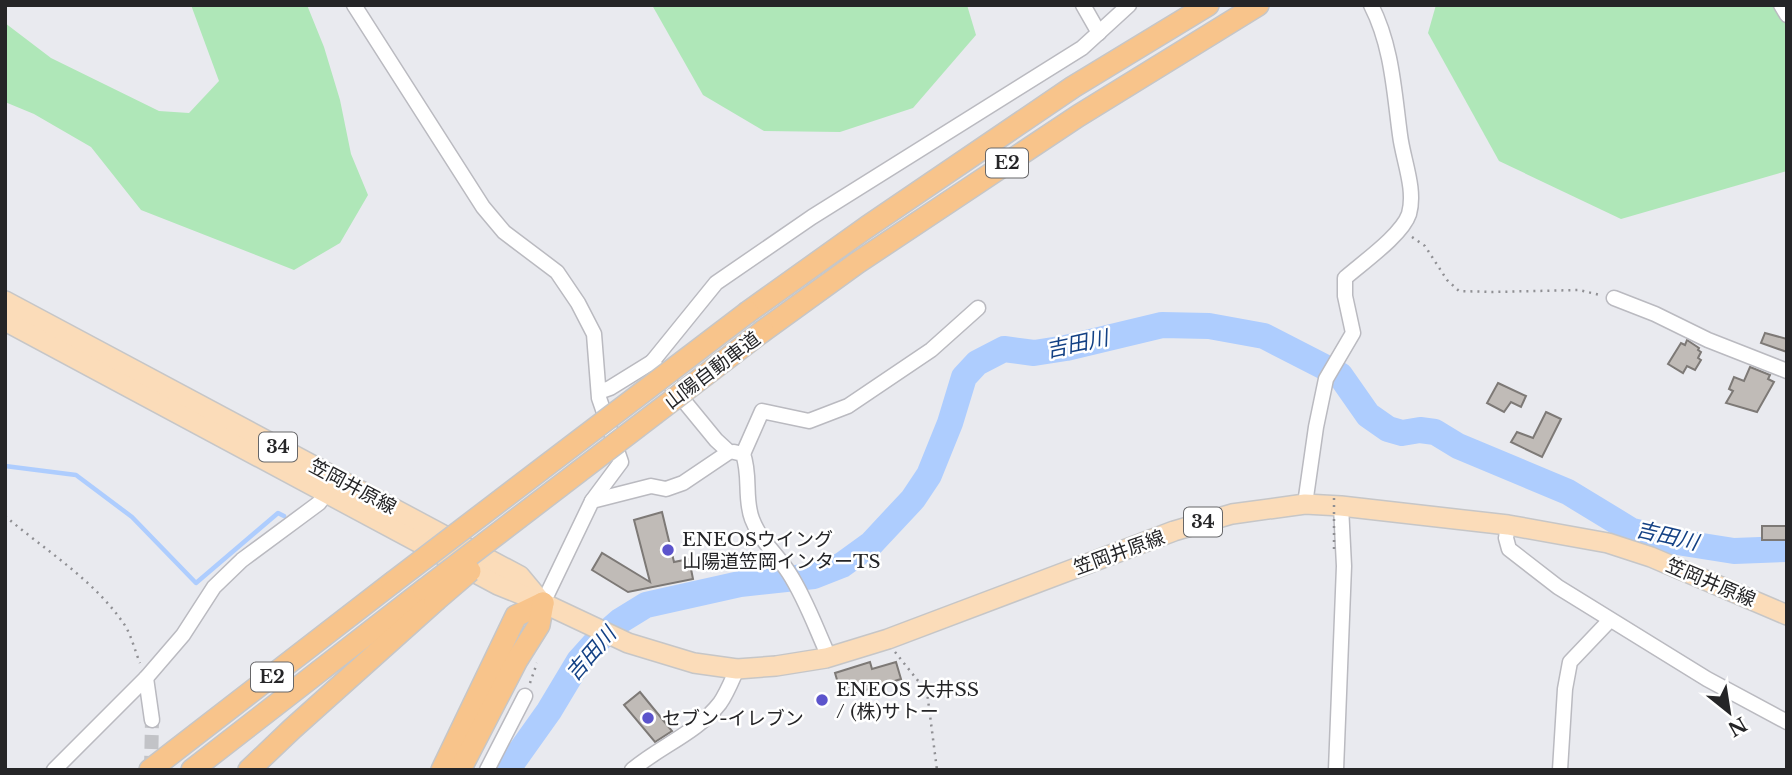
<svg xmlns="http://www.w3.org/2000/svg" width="1792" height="775" font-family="'Libre Baskerville','Noto Sans JP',serif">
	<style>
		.green { fill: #afe7b8 }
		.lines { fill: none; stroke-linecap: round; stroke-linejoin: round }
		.stream { stroke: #aecdfe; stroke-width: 4.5 }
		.river { stroke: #aecdfe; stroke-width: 26 }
		.building { fill: #c0bbb7; stroke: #7d7976; stroke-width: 2 }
		.minor-tunnel { stroke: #c2c3c7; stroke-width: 14; stroke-dasharray: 14 7; stroke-linecap: butt }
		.minor-casing { stroke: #babac0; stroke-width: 17 }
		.major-casing { stroke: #c6c6c7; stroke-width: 22 }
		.highway-casing { stroke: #c6c6c7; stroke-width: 24 }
		.path { stroke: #909094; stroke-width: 2.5; stroke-dasharray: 2 5; stroke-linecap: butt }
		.minor { stroke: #fff; stroke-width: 14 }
		.major { stroke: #fbdcb9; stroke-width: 19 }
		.highway { stroke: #f8c48b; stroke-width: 21 }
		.highway-bridge-casing { stroke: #c6c6c7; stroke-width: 24; stroke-linecap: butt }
		.path-bridge { stroke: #909094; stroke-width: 2.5; stroke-dasharray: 2 5; stroke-linecap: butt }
		.highway-bridge { stroke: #f8c48b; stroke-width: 21 }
		.poi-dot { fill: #5c54cc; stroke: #fff; stroke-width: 2.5 }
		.labels { text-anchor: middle; stroke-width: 5; stroke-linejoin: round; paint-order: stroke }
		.shield { fill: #fff; stroke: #666668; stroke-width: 2 }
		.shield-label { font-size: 18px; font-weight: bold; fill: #252527 }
		.street-label { font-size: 19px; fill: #252527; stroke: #fff }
		.poi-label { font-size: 19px; fill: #252527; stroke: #fff; text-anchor: start }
		.water-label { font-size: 21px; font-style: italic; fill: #134185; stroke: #fff }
	</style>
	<rect width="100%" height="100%" fill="#e9eaef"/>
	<g class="green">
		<polygon points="191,5 307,5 324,47 340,100 351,154 368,195 340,243 294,270 141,210 91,147 34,114 5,102 5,23 51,58 159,111 189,113 219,81"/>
		<polygon points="652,5 967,5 976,35 913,108 840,132 764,131 703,95"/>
		<polygon points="1436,5 1787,5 1787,171 1621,219 1499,161 1428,33"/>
	</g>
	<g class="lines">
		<polyline class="stream" points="5,466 76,475 132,517 196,583 278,513 284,516"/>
		<polyline class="river" points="507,770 549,711 579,661 597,641 620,621 646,605 740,584 814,576 842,565 871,544 913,499 929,475 950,423 964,377 977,363 1004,349 1034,353 1066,348 1162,325 1209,326 1264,336 1340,375 1368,415 1388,429 1402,433 1420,430 1435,432 1458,446 1568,492 1632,531 1677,542 1734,551 1787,549"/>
	</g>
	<g class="building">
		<polygon points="1765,333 1787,339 1787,352 1761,343"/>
		<polygon points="1687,340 1699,348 1698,350 1701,352 1698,358 1701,360 1695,370 1687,366 1683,373 1668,364 1681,343 1685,345"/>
		<polygon points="1750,367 1770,375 1768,379 1774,382 1757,412 1726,403 1733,391 1729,389 1734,377 1744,381"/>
		<polygon points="1498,383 1526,396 1521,407 1511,402 1504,412 1487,403"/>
		<polygon points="1546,412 1561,419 1542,457 1511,442 1517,432 1533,438"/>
		<polygon points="662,512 674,562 689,559 693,579 628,592 592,570 602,553 650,582 634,520"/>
		<rect x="1762" y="526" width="25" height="14"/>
		<polygon points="870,662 872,669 896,662 901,679 856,693 854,685 840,690 835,673"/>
		<polygon points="640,692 672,731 655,742 624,705"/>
	</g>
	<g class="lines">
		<polyline class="minor-tunnel" points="151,770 152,720"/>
		<g class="minor-casing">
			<g id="minor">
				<polyline points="354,5 483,207 504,232 557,272 578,303 594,334 599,398 621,462 592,501"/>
				<polyline points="1083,5 1099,33"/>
				<polyline points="1781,5 1787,15"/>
				<polyline points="1614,298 1655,314 1708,340 1787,371"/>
				<polyline points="599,392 610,388 652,362"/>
				<path d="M734 452 743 454C751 476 744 498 752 519 760 541 777 554 789 573 804 596 814 623 825 648L826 658"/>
				<polyline points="743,454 762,411 809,421 848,406 931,350 978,308"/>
				<path d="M1305 504 1316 427 1326 379 1353 333 1345 296V278C1362 263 1402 235 1409 214 1416 189 1403 160 1400 135 1394 91 1392 46 1371 5"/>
				<polyline points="1508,525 1506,538 1509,549 1558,587 1707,679 1787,722"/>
				<polyline points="543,603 592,501 651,486 666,489 683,483 729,452 716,440 652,362 716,283 812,217 1082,48 1129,5"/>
				<polyline points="146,678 152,720"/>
				<polyline points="54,770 146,678 183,635 214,587 242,560 319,503 330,488"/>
				<polyline points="487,770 525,696"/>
				<path d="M632 770C660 746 697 733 720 703 727 693 732 680 737 669"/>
				<polyline points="1336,770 1344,566 1341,506"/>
				<polyline points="1560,770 1565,689 1570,662 1610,620"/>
			</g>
		</g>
		<g class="major-casing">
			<g id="major">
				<polyline points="5,301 520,576 540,600"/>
				<polyline points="5,321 498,585 543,603 628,643 694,663 737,669 776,666 826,658 888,639 1174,531 1232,514 1305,504 1341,506 1508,525 1608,543 1651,557 1787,615"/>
			</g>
		</g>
		<g class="highway-casing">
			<g id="highway">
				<polyline points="748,312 867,227 1073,87 1208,5"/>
				<polyline points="763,331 857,263 1078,116 1258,5"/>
				<polyline points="150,770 392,583"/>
				<polyline points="192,770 424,590"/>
				<polyline points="249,770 292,729 435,601"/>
				<polyline points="442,770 516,616 543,603"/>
				<polyline points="460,770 517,660 539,625 543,603"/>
			</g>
		</g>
		<g class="path">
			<polyline points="1412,237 1425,246 1447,280 1459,291 1492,292 1579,290 1600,295"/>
			<path d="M5 516C46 551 96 581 126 627 132 638 135 651 140 663"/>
			<polyline points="895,652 927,692 937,770"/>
			<polyline points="530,683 537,663"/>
		</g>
		<use href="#minor" class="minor"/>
		<use href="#major" class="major"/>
		<use href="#highway" class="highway"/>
		<g class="highway-bridge-casing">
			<g id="highway-bridge">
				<polyline points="392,583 748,312"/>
				<polyline points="424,590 763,331"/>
				<polyline points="435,601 470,571"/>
			</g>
		</g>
		<polyline class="path-bridge" points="1334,549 1334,496 1337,496"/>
		<use href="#highway-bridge" class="highway-bridge"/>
	</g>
	<g class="poi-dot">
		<circle cx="668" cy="550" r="7"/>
		<circle cx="822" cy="700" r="7"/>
		<circle cx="648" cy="718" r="7"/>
	</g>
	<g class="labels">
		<g class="shield">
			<rect x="986" y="148.5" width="42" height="29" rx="5"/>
			<rect x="259" y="432.5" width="38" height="29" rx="5"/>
			<rect x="1184" y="507.5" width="38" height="29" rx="5"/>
			<rect x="251" y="662.5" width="42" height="29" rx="5"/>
		</g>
		<g class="shield-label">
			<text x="1007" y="169">E2</text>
			<text x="278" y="453">34</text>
			<text x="1203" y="528">34</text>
			<text x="272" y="683">E2</text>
		</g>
		<g class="street-label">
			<text transform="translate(712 370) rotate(-37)" y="7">山陽自動車道</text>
			<text transform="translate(353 486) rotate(28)" y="7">笠岡井原線</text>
			<text transform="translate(1119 552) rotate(-20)" y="7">笠岡井原線</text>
			<text transform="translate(1711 582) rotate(23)" y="7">笠岡井原線</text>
		</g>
		<g class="poi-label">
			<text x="682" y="546">ENEOSウイング<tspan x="682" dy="22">山陽道笠岡インターTS</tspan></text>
			<text x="836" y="696">ENEOS 大井SS<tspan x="836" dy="22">/ (株)サトー</tspan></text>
			<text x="662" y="725">セブン-イレブン</text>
		</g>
		<g class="water-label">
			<text transform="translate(1077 344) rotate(-12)" y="7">吉田川</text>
			<text transform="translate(1667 536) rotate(13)" y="7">吉田川</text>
			<text transform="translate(591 654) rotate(-49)" y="7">吉田川</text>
		</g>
	</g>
	<rect width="1792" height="775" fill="none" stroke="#252527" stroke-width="14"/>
	<g transform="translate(1729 712) rotate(150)" stroke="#ffffff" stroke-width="5" paint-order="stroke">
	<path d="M0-5L12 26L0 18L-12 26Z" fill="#252527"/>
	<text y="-10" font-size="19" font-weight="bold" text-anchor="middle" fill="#252527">N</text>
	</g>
</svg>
